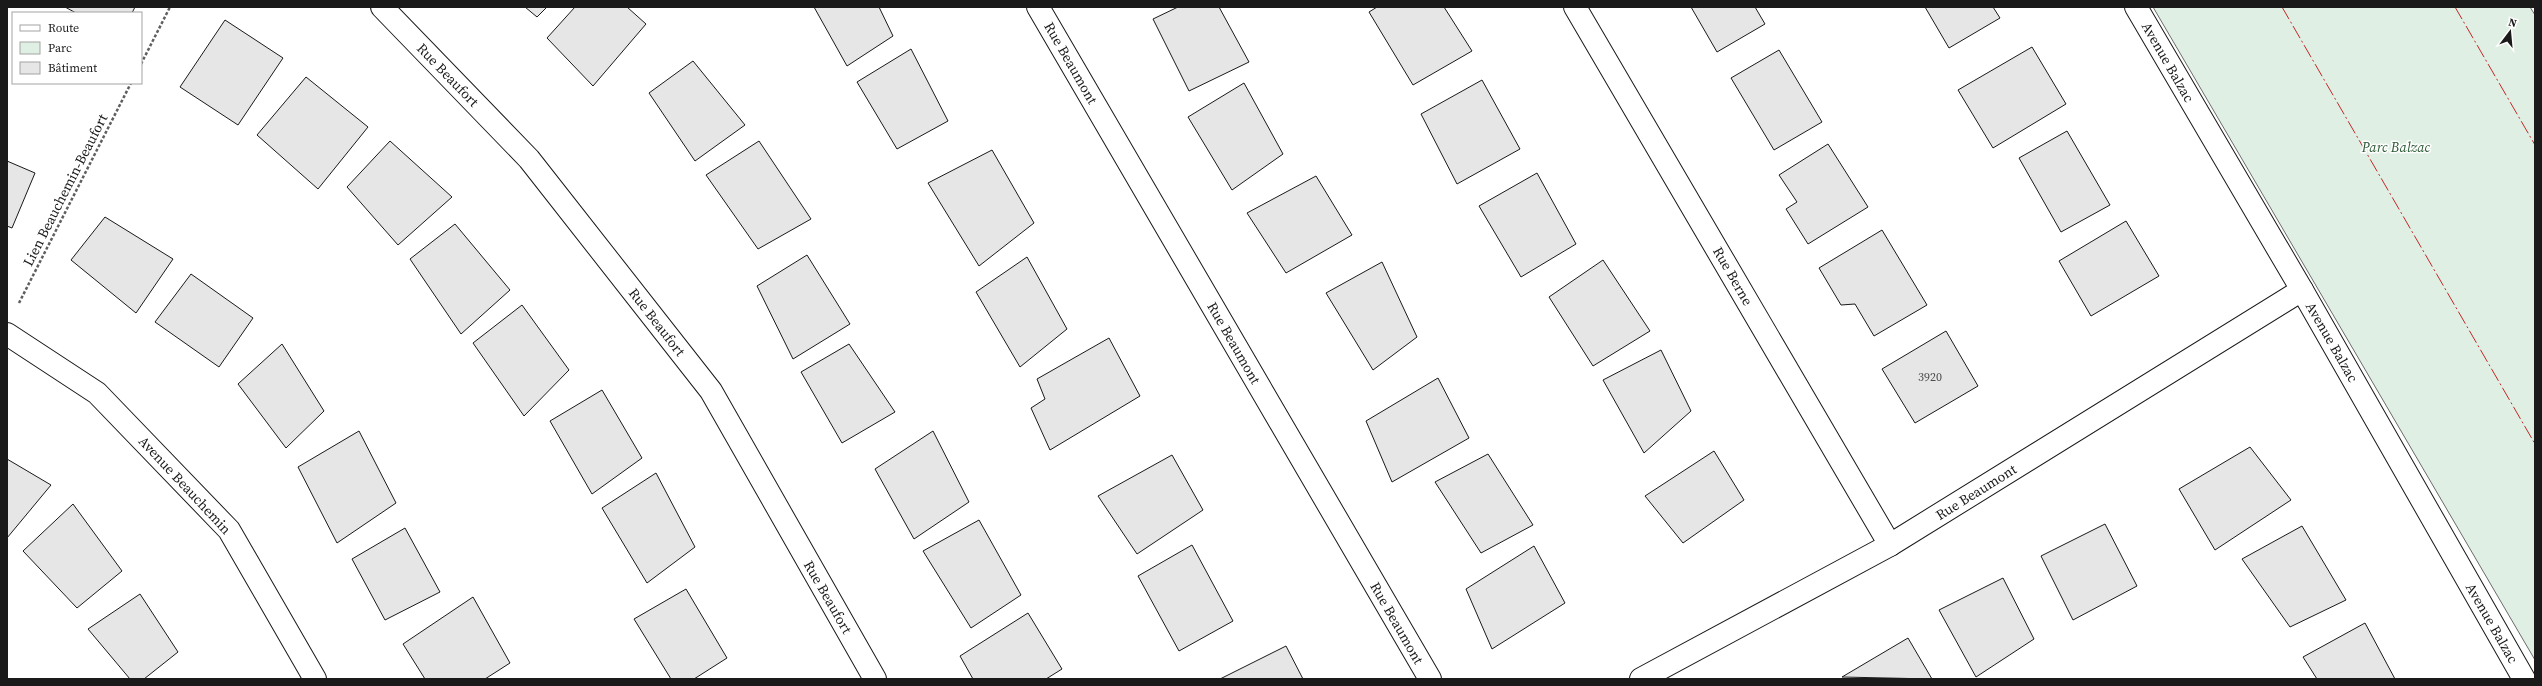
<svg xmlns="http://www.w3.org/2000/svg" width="2542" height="686" font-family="'Source Serif 4',serif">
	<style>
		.green { fill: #e0efe3; stroke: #6a6a6a }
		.building { fill: #e6e6e6; stroke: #1a1a1a }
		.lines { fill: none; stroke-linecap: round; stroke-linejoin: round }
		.minor-casing { stroke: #1a1a1a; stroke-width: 24 }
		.path { stroke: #5f5f5f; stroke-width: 2.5; stroke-dasharray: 3 2; stroke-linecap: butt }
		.minor { stroke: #fff; stroke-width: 22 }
		.power { stroke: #c62828; stroke-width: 1; stroke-dasharray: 14 3 2 3; stroke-linecap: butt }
		.labels { text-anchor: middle; stroke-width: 3; stroke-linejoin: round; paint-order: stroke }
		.number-label { font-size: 12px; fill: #4d4d4d }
		.street-label { font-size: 14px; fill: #1a1a1a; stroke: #fff }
		.park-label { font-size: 14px; font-style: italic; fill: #2b5a34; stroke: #fff }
	</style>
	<rect width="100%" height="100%" fill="#fff"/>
	<polygon class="green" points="2153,7 2530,7 2535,15 2535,660"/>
	<g class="building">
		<polygon points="65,7 135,7 132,13 76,13"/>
		<polygon points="525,7 547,7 537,17"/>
		<polygon points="575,7 627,7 646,24 593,86 547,38"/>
		<polygon points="814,7 879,7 893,36 847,66"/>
		<polygon points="1178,7 1219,7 1249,62 1189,91 1153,19"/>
		<polygon points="1377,7 1444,7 1472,51 1413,85 1369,12"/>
		<polygon points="1691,7 1755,7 1765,24 1717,52"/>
		<polygon points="1925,7 1993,7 2000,18 1949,48"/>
		<polygon points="225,20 283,58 238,125 180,87"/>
		<polygon points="2032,47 2066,104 1993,148 1958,90"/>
		<polygon points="911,49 948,121 897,149 857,82"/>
		<polygon points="1779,50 1822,122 1774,150 1731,78"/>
		<polygon points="693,61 745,125 695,161 649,93"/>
		<polygon points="306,77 368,127 318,189 257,135"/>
		<polygon points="1482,80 1520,149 1457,184 1421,114"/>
		<polygon points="1244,83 1283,154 1232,190 1188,117"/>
		<polygon points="2067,131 2110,205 2061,232 2019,158"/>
		<polygon points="390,141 452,197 398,245 347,187"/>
		<polygon points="759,141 811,219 758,249 706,175"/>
		<polygon points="1828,144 1868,207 1808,244 1786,209 1797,202 1779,175"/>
		<polygon points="992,150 1034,223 979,266 928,183"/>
		<polygon points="7,161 35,173 12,228 7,226"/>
		<polygon points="1537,173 1576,244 1521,277 1479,206"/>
		<polygon points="1316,176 1352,235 1286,273 1247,213"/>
		<polygon points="105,217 173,259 136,313 71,260"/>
		<polygon points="2126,221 2159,276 2091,316 2059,261"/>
		<polygon points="455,224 510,290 461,334 410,259"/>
		<polygon points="1882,230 1927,305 1874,336 1855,304 1841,305 1819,268"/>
		<polygon points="807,255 850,324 793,359 757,286"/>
		<polygon points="1027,257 1067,329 1020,367 976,292"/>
		<polygon points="1603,260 1650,331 1593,366 1549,297"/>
		<polygon points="1382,262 1417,337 1373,370 1326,293"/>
		<polygon points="191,274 253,318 219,367 155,322"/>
		<polygon points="522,305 569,370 524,416 473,343"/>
		<polygon points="1946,331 1978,386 1915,423 1882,369"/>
		<polygon points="1109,338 1140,396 1050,450 1031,408 1045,399 1037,379"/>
		<polygon points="282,344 324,411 286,448 238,384"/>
		<polygon points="849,344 895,412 842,443 801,372"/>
		<polygon points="1661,350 1691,411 1644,453 1603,380"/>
		<polygon points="1438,378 1469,438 1392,482 1366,421"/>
		<polygon points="602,390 642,458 592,494 550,421"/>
		<polygon points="359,431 396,503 337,543 298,467"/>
		<polygon points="933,431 969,502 914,539 875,469"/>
		<polygon points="2250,447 2291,500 2215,550 2179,489"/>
		<polygon points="1714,451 1744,500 1683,543 1645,496"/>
		<polygon points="1488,454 1533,525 1481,553 1435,482"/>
		<polygon points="1172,455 1203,510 1137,554 1098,496"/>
		<polygon points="7,459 51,485 7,538"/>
		<polygon points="656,473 695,547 647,583 602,508"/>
		<polygon points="73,504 122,571 77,608 23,551"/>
		<polygon points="979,520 1021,595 971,628 923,551"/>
		<polygon points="2105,524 2137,586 2073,620 2041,556"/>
		<polygon points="2302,526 2346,600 2290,627 2242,559"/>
		<polygon points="405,528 440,592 385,620 352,559"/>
		<polygon points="1192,545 1233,621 1179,651 1138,576"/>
		<polygon points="1534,546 1565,603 1492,649 1466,589"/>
		<polygon points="2003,578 2034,639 1976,677 1939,610"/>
		<polygon points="686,589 727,658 694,679 671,679 634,619"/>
		<polygon points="140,594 178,652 144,679 130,679 88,629"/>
		<polygon points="473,597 510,663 485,679 425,679 403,644"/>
		<polygon points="1028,613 1062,669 1046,679 973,679 960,656"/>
		<polygon points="2365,623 2395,679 2317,679 2303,657"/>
		<polygon points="1908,638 1932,679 1842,677"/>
		<polygon points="1286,646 1303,679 1220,679"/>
	</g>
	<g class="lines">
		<g class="minor-casing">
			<g id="minor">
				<polyline points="382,7 529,159 711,391 875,679"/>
				<polyline points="1038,7 1430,679"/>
				<polyline points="1575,7 1890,545"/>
				<polyline points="2136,7 2302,290 2524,679"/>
				<polyline points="7,334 97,393 229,530 315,679"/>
				<polyline points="1641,679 1890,545 2302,290"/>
			</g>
		</g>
		<g class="path">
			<polyline points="141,64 170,7"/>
			<polyline points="19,303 131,83"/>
		</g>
		<use href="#minor" class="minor"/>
		<g class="power">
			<polyline points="2282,7 2535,444"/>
			<polyline points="2455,7 2535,145"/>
		</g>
	</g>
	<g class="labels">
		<g class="number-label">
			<text x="1930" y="381">3920</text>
		</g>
		<g class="street-label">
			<text transform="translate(2168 62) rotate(60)" y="5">Avenue Balzac</text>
			<text transform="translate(1071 63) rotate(60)" y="5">Rue Beaumont</text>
			<text transform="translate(448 75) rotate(46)" y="5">Rue Beaufort</text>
			<text transform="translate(65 190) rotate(-63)" y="5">Lien Beauchemin-Beaufort</text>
			<text transform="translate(1733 276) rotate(60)" y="5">Rue Berne</text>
			<text transform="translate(657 322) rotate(52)" y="5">Rue Beaufort</text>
			<text transform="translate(2332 342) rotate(60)" y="5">Avenue Balzac</text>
			<text transform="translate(1234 343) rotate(60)" y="5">Rue Beaumont</text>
			<text transform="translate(185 485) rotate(47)" y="5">Avenue Beauchemin</text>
			<text transform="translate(1976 492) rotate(-32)" y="5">Rue Beaumont</text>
			<text transform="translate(828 597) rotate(60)" y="5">Rue Beaufort</text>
			<text transform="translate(1397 623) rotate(60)" y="5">Rue Beaumont</text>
			<text transform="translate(2492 623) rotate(60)" y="5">Avenue Balzac</text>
		</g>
		<g class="park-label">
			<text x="2396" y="152">Parc Balzac</text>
		</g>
	</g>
	<rect width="2542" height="686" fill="none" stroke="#1a1a1a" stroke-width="16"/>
	<rect x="12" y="12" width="130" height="72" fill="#ffffff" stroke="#a3a3a3"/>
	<rect x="20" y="25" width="20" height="6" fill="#ffffff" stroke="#a3a3a3"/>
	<text x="48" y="32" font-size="12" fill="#1a1a1a">Route</text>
	<rect x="20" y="42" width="20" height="12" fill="#e0efe3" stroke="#a3a3a3"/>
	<text x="48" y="52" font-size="12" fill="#1a1a1a">Parc</text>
	<rect x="20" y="62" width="20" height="12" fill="#e6e6e6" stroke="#a3a3a3"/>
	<text x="48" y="72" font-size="12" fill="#1a1a1a">Bâtiment</text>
	<g transform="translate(2510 32) rotate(16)" stroke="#ffffff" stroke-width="3" paint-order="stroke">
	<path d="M0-3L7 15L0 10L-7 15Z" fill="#1a1a1a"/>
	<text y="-6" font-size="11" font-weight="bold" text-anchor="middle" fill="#1a1a1a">N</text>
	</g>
</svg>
